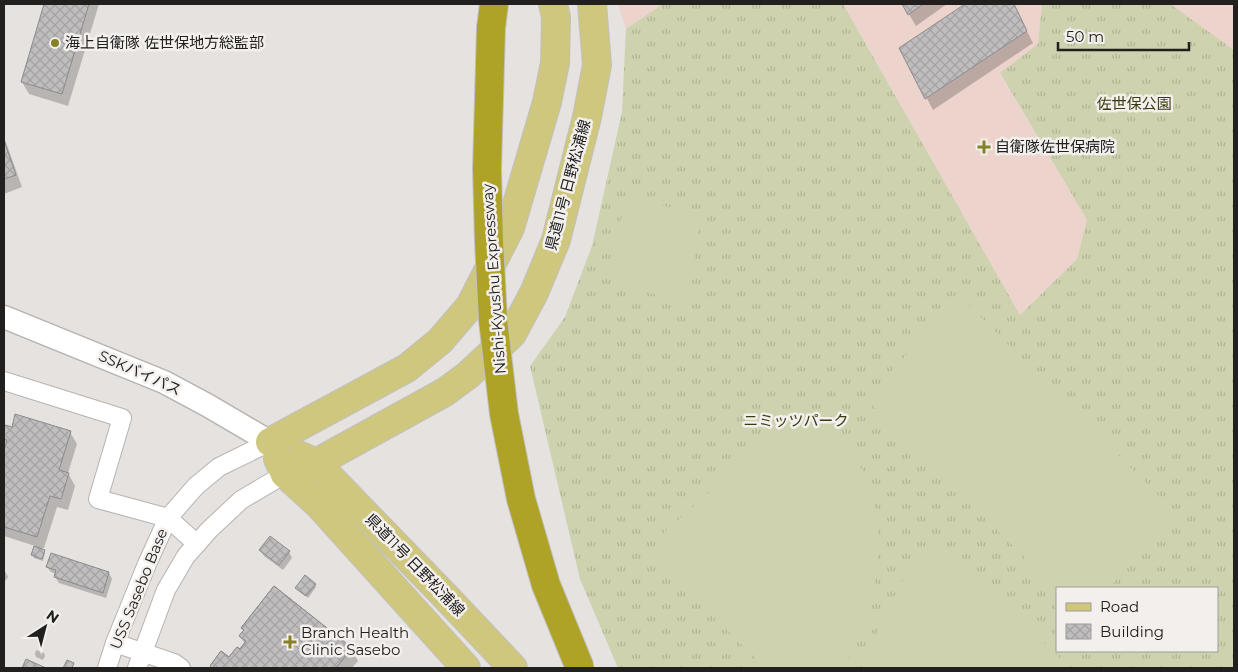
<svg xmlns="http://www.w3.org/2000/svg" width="1238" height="672" font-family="Montserrat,'Noto Sans JP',sans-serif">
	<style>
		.medical { fill: #ecd3cb }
		.grass { fill: url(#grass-tufts); fill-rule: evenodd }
		.pitch { fill: #ced2ae }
		.shadow { fill: #0003 }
		.building { fill: url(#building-cross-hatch); stroke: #8d8a8d }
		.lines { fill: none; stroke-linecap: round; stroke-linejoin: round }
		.minor-casing { stroke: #b6b3b0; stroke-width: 20 }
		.tertiary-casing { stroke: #b6b3b0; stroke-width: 25 }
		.primary-casing { stroke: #c1c1c0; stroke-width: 30 }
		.motorway-casing { stroke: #c1c1c0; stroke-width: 30 }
		.minor { stroke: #fff; stroke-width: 18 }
		.tertiary { stroke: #fff; stroke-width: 22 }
		.primary { stroke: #cec77d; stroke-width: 28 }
		.motorway { stroke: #aea227; stroke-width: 28 }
		.motorway-bridge-casing { stroke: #c1c1c0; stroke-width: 30; stroke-linecap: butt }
		.motorway-bridge { stroke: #aea227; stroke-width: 28 }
		.poi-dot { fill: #868129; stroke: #f3efec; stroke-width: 2 }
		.labels { text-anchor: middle; stroke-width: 5; stroke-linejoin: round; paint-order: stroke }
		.poi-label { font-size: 15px; fill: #21201f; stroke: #f3efec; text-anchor: start }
		.park-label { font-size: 15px; fill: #3a3c0f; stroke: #f3efec }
		.street-label { font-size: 15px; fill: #21201f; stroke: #f3efec }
	</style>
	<defs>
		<pattern id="grass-tufts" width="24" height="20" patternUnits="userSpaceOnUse" patternTransform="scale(1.25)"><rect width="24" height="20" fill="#ced2ae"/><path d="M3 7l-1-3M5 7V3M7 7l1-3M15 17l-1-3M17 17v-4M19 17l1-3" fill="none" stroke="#b1b495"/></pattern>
		<pattern id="building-cross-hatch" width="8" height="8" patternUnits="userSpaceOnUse" patternTransform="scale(1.25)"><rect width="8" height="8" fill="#c0bdbf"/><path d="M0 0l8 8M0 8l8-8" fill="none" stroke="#a5a2a4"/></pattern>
	</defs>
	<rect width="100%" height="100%" fill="#e5e2df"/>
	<g class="medical">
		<polygon points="618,4 663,4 626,29"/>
		<polygon points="843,4 1042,4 1038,44 1000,74 1087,220 1077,259 1020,315"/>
		<polygon points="1170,4 1234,4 1234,50 1232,49"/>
	</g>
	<path class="grass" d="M663 4H843L1020 315 1077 259 1087 220 1000 73 1038 44 1042 4H1170L1234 50V668H618L580 579 530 366 565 317 592 246 622 112 626 29ZM1057 588H1217V651H1057Z"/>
	<g class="pitch">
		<polygon points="625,197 700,214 688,301 610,285"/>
		<polygon points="960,296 1177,514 1109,588 1057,588 1057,590 866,399"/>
		<path d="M806 406C822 418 839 430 850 448 884 499 885 559 867 617 861 634 853 653 843 668H765L658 561 661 535Z"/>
		<polygon points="937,538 1070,668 866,668 869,653 884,614 906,575"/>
	</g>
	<g class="shadow">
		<polygon points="45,4 99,4 68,106 29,94 22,82"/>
		<polygon points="903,4 947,4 916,26"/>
		<polygon points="967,4 1013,4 1033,43 933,110 901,48"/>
		<polygon points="4,137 22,187 4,194"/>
		<polygon points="6,426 12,428 70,432 77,444 68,473 75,486 68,510 57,507 44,548 42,548 45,553 43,561 34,558 32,555 35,546 4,536 4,454 7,445 4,440 4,433"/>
		<polygon points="260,550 289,552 292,558 283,570 264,556"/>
		<polygon points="47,567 109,573 112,579 106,598 59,583 55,577 56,574 51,572"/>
		<polygon points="4,569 8,577 4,583"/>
		<polygon points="315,584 316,587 308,598 298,590"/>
		<polygon points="274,588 351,649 358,661 352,668 212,668 211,666 229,659 240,651 245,644 240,636 244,631 242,628"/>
		<polygon points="36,650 44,653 45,656 43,660 36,657 35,654"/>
	</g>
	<g class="building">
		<polygon points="44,4 89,4 62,94 21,82"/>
		<polygon points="902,4 923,4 908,15"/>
		<polygon points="965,4 1014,4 1027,31 925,99 899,48"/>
		<polygon points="4,140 16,175 4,179"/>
		<polygon points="15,414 71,431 59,470 69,473 61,499 50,496 37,537 4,527 4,450 7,440 4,439 4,428 5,425 12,427"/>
		<polygon points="270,536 290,551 279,565 259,550"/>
		<polygon points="34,546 45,550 42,559 31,555"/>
		<polygon points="51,553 109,572 103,593 54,577 56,570 46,567"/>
		<polygon points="305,575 316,584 306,596 295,588"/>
		<polygon points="274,586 352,648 336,668 292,668 255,639 244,652 264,668 212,668 210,666 221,651 229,657 237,647 240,649 246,641 239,636 244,630 241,628"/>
		<polygon points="274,586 352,648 336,668 212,668 210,666 221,651 229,657 237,647 240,649 246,641 239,636 244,630 241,628"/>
		<polygon points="26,659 46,668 22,668"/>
		<polygon points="67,660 74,663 72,668 63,668"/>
	</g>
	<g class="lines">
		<g class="minor-casing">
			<g id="minor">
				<polyline points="4,381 122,418 98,499 168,518 197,544"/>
				<polyline points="115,643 174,663 181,668"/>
				<polyline points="107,668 115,643 147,564 168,518 196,486 219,467 270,442"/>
				<polyline points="137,668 166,590 186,556 209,530 241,500 285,474"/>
			</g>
		</g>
		<g class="tertiary-casing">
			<polyline id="tertiary" points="4,317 164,382 207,405 270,442"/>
		</g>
		<g class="primary-casing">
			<g id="primary">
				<polyline points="270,442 407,368 440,341 470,306 510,228 547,102 555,63 556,17 553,4"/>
				<polyline points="301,456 316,463 445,596 513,668"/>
				<polyline points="278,459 285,474 319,505 466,668"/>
				<polyline points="285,474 316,463 445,392 468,375 512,334 534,293 556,240 587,117 597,65 592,4"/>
			</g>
		</g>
		<g class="motorway-casing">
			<polyline id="motorway" points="491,28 494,4"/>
		</g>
		<use href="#minor" class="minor"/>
		<use href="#tertiary" class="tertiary"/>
		<use href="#primary" class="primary"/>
		<use href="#motorway" class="motorway"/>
		<g class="motorway-bridge-casing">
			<polyline id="motorway-bridge" points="491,28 487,169 489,242 493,320 504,414 521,499 546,585 580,668"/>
		</g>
		<use href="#motorway-bridge" class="motorway-bridge"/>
	</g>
	<g class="poi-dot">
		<circle cx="55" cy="43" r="5"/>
		<path d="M981.5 139.5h5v5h5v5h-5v5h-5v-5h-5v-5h5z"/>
		<path d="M287.5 634.5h5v5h5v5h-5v5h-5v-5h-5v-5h5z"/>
	</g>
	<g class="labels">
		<g class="poi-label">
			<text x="65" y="48">海上自衛隊 佐世保地方総監部</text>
			<text x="995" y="152">自衛隊佐世保病院</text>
			<text x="301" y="638">Branch Health<tspan x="301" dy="17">Clinic Sasebo</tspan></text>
		</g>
		<g class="park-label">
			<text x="1134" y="109">佐世保公園</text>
			<text x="796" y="426">ニミッツパーク</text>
		</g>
		<g class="street-label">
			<text transform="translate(568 185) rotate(-75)" y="5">県道11号 日野松浦線</text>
			<text transform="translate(494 279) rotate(-94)" y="5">Nishi-Kyushu Expressway</text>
			<text transform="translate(140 373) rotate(24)" y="5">SSKバイパス</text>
			<text transform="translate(415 565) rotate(46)" y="5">県道11号 日野松浦線</text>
			<text transform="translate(139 589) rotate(-68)" y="5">USS Sasebo Base</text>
		</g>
	</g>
	<rect width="1238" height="672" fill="none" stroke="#21201f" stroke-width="10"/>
	<rect x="1056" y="587" width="162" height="65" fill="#f3efec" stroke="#9f9c9a"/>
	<rect x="1066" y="603" width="25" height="8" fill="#cec77d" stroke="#9f9c9a"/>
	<text x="1100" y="612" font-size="15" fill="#21201f">Road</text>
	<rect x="1066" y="624" width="25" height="15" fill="url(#building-cross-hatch)" stroke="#9f9c9a"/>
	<text x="1100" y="637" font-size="15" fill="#21201f">Building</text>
	<g transform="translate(45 627) rotate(36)" stroke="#f3efec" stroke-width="4" paint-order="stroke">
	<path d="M0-4L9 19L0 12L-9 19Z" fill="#21201f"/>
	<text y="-8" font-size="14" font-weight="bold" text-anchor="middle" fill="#21201f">N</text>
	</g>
	<path d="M1058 42v8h131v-8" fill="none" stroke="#21201f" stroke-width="2.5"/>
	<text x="1066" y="42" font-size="15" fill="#21201f" stroke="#f3efec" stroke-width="4" paint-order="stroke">50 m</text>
</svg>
